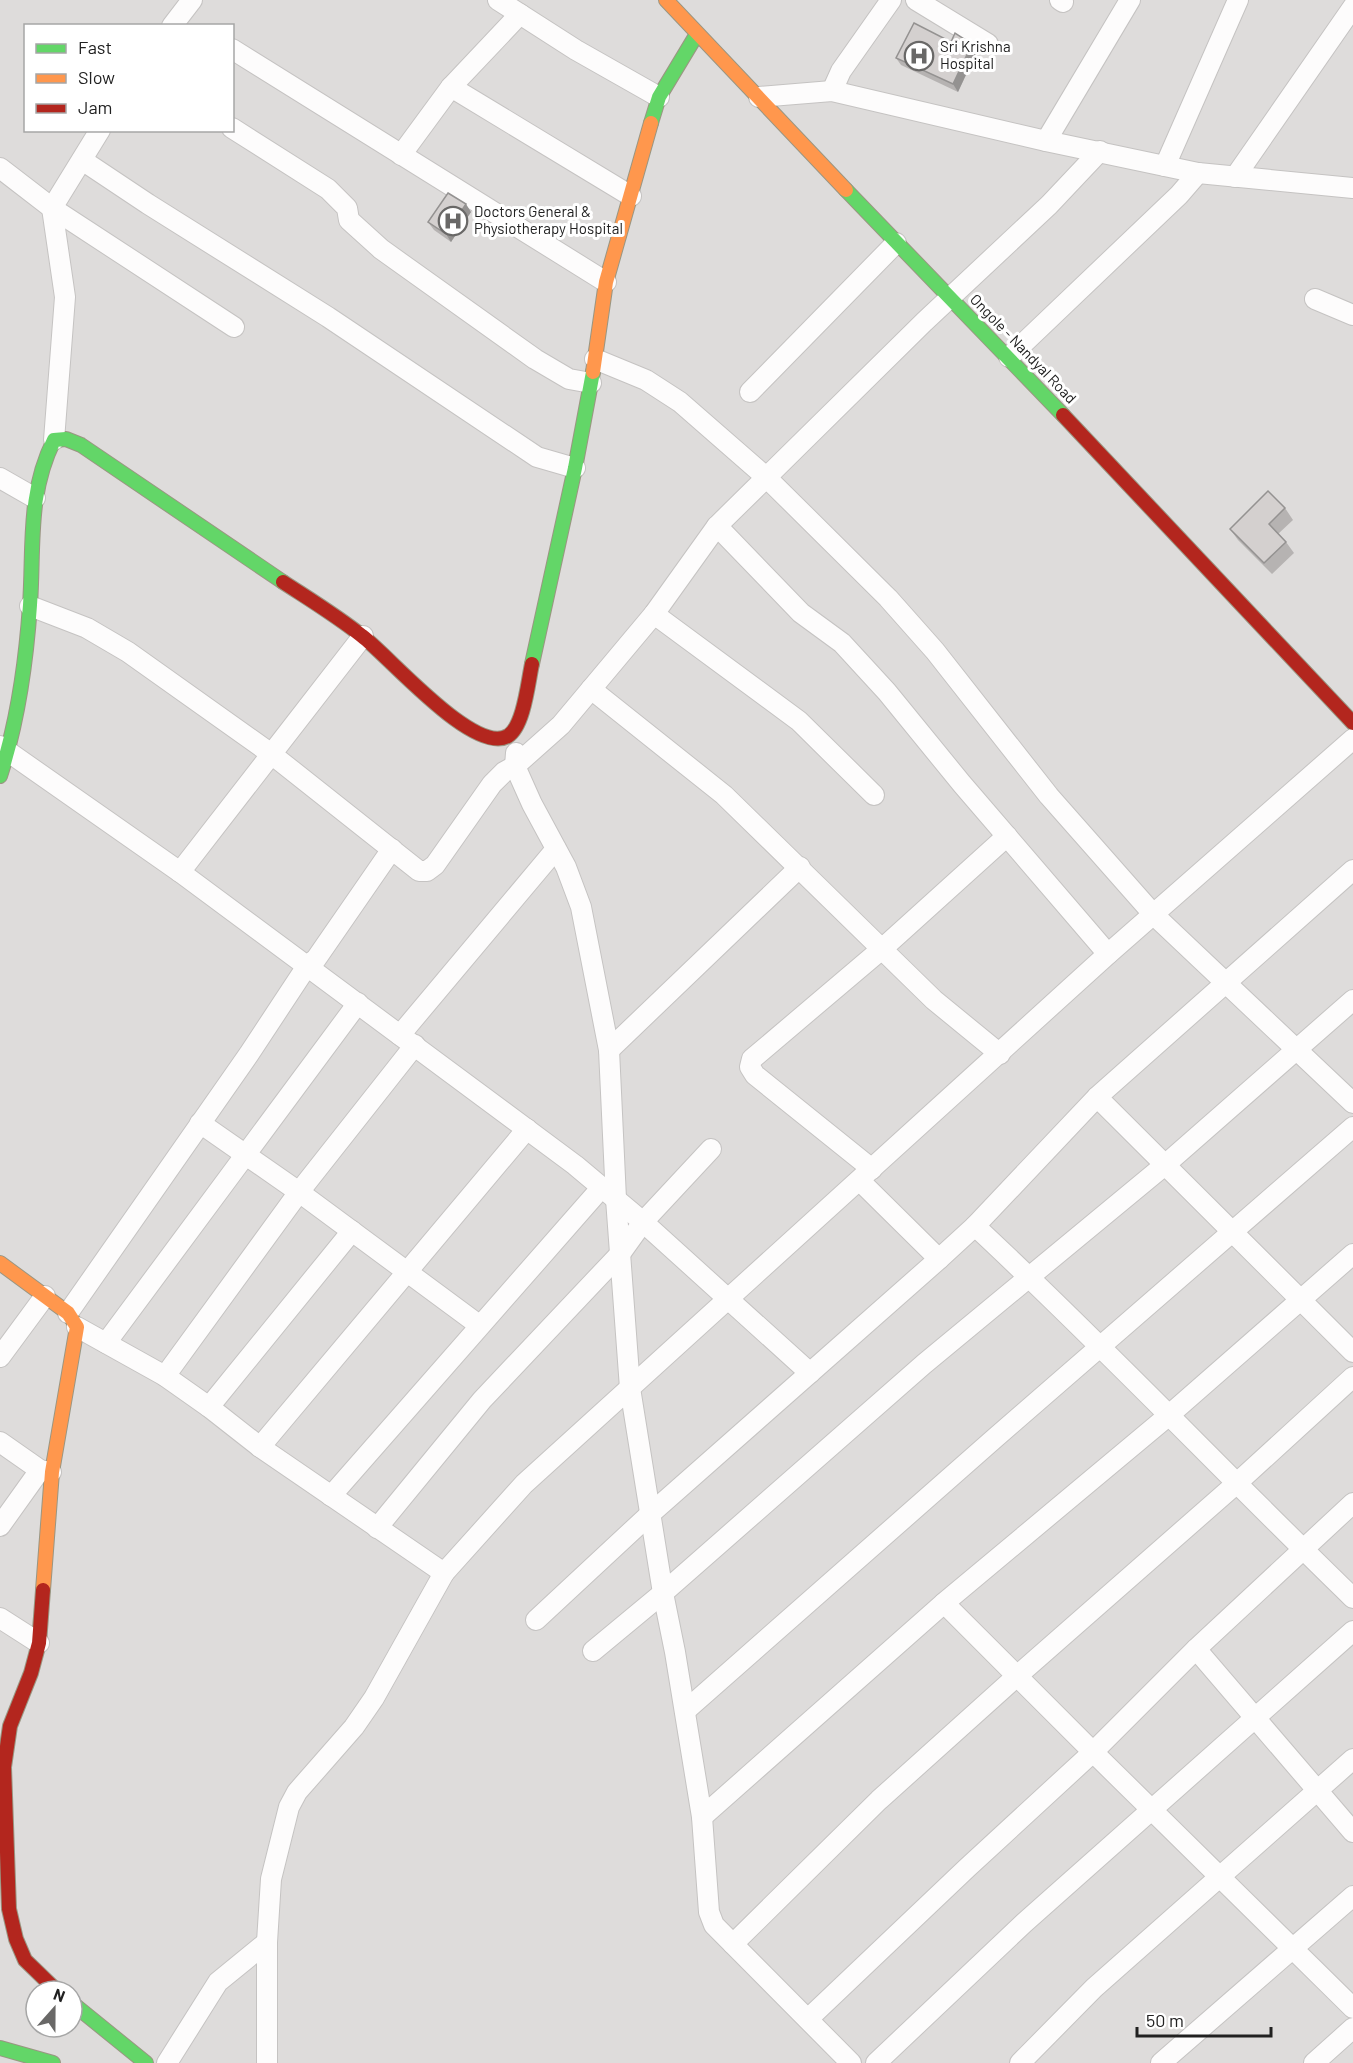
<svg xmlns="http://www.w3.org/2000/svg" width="1353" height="2063" font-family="Barlow,sans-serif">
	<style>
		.residential { fill: #dedcdb; fill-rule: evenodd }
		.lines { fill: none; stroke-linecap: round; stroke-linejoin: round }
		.street-casing { stroke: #c5c3c2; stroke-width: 22 }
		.fast-casing { stroke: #9a9682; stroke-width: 16 }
		.slow-casing { stroke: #9a9682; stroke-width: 16 }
		.jam-casing { stroke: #9a9682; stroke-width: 16 }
		.street { stroke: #fdfcfc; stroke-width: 20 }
		.fast { stroke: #63d668; stroke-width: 14 }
		.slow { stroke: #ff974d; stroke-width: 14 }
		.jam { stroke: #b3261e; stroke-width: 14 }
		.wall { fill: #b6b3b2 }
		.shaded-wall { fill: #949291 }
		.building { fill: #d4d0cf; stroke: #949291; stroke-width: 1.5 }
		.labels { text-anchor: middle; stroke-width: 6; stroke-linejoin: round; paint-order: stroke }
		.poi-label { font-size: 15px; fill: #212121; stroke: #fff; text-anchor: start }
		.street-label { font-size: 15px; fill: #212121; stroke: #fff }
	</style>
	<rect width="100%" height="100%" fill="#efecea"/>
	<path class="residential" d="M0 0H1353V2063H0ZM26 26H232V130H26ZM36 1991H72V2027H36Z"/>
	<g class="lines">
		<g class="street-casing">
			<g id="street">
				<polyline points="498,0 576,50 659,97"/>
				<polyline points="916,0 988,44"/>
				<polyline points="1060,0 1063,2"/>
				<polyline points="172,26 192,0"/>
				<polyline points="232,49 606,282"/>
				<polyline points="451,87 631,196"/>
				<polyline points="832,91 841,71 891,0"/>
				<polyline points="759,97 832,91 1046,141 1198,173 1353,188"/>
				<polyline points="232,128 328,189 347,208 349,220 381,249 535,359 569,379 591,383"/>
				<polyline points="1046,141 1130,0"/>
				<polyline points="401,155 451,87 520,14"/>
				<polyline points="82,160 148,204 328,317 537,457 575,468"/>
				<polyline points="1165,166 1238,0"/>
				<polyline points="0,168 52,208 234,327"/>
				<polyline points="1235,177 1353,7"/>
				<polyline points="1315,299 1353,315"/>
				<polyline points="1009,357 1179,195 1198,173"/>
				<polyline points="595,359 646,380 680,402 767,478 888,598 935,651 1049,796 1154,915 1353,1103"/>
				<polyline points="750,392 896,243"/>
				<polyline points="54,440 65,297 52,208 100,130"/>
				<polyline points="0,478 35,498"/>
				<polyline points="717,526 801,613 842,643 887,692 962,784 1108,954"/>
				<polyline points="30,606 87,628 128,652 270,753 419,871 427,871 435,865 492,784 504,772 515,766 561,725 654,614 717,526 924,322 1049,205 1100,151"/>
				<polyline points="654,614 799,721 874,795"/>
				<polyline points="591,689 724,795 934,1000 1000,1054"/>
				<polyline points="0,746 180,872 575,1165 643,1222 810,1373"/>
				<polyline points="516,753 515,766 532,804 566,867 581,907 609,1050 616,1199 630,1388 663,1593 675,1652 702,1817 709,1912 714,1925 851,2063"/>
				<polyline points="180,872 363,636"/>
				<polyline points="400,1035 556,849"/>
				<polyline points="609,1050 800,867"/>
				<polyline points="1097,1097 1353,1352"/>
				<polyline points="200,1123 299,1192 479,1325"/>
				<polyline points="872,1169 755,1075 750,1067 752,1059 883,948 1007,836"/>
				<polyline points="860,1181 939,1259"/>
				<path d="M975 1226C1104 1346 1226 1475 1353 1598"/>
				<polyline points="68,1313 249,1054 307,966 316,959 392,849"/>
				<polyline points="77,1327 165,1376 209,1407 260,1447 444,1573 524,1484 1108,954 1353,739"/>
				<polyline points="106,1343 358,1003"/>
				<polyline points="0,1357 45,1296"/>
				<polyline points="165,1376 299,1192 415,1045"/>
				<polyline points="209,1407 352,1231"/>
				<polyline points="0,1442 40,1470 51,1472"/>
				<polyline points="260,1447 527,1129"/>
				<polyline points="331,1496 602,1187"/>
				<polyline points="0,1526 40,1470"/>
				<polyline points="377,1528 482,1400 620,1254 643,1222 711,1149"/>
				<polyline points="944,1603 1093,1752 1353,2008"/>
				<polyline points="0,1618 39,1643"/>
				<polyline points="536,1620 649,1515 939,1259 975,1226 1097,1097 1353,870"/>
				<polyline points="1196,1649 1353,1832"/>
				<polyline points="593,1651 663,1593 924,1364 1166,1164 1353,1000"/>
				<polyline points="685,1711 995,1438 1353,1127"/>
				<polyline points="702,1817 944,1603 1168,1416 1353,1254"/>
				<polyline points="733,1944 879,1800 1017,1676 1237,1483 1353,1377"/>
				<polyline points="808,2019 967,1868 1093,1752 1196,1649 1353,1503"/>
				<polyline points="167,2063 218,1982 267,1942"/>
				<polyline points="267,2063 267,1942 271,1879 289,1807 297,1792 354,1727 374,1698 444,1573"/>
				<polyline points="876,2063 1024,1923 1353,1631"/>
				<polyline points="1020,2063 1094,1988 1353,1759"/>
				<polyline points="1161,2063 1353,1896"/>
				<polyline points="1314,2063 1353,2028"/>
			</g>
		</g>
		<g class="fast-casing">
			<g id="fast">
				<polyline points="651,123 659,97 697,34"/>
				<polyline points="846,190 1063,415"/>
				<polyline points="532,664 575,468 593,372"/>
				<path d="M0 776C18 721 26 663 30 605 34 547 27 494 54 440L66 439 81 445 283 582"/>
				<polyline points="72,2003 146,2063"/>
				<polyline points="0,2048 53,2063"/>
			</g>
		</g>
		<g class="slow-casing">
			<g id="slow">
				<polyline points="666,0 846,190"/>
				<polyline points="593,372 606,282 651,123"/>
				<polyline points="0,1263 68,1313 77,1327 52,1472 43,1590"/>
			</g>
		</g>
		<g class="jam-casing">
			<g id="jam">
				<polyline points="1063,415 1353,723"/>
				<path d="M283 582C309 599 337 616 362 636 388 655 474 756 508 736 524 726 528 682 532 664"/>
				<polyline points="43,1590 39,1643 31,1673 10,1726 4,1767 9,1909 16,1939 25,1960 57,1991"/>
			</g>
		</g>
		<use href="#street" class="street"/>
		<use href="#fast" class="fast"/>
		<use href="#slow" class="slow"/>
		<use href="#jam" class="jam"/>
	</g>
	<g class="wall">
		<polygon points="951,42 977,51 958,92 901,65 896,58"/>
		<polygon points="471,212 451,242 434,230 428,222"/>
		<polygon points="1285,508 1293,520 1278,534 1286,542 1294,553 1272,574 1238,540 1230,529"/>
	</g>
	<g class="shaded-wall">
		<polygon points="972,44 977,51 958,92 953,84"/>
		<polygon points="466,204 471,212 451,242 446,234"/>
	</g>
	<g class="building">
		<polygon points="914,23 951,42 955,33 972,44 953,84 896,58"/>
		<polygon points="448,193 466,204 446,234 428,222"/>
		<polygon points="1268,491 1285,508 1269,524 1286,542 1264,563 1230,529"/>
	</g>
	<defs>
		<g id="hospital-ring" transform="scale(1.5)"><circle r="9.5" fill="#fff" stroke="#696867" stroke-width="1.5"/><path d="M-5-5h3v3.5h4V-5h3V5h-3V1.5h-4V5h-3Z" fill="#696867"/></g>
	</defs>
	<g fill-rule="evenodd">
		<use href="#hospital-ring" x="919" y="56"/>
		<use href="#hospital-ring" x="453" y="221"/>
	</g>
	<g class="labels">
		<g class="poi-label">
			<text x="940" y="52">Sri Krishna<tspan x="940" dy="17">Hospital</tspan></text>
			<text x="474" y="217">Doctors General &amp;<tspan x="474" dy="17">Physiotherapy Hospital</tspan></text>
		</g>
		<g class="street-label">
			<text transform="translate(1023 349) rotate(46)" y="5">Ongole - Nandyal Road</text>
		</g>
	</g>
	<rect x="24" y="24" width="210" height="108" fill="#ffffff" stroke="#a6a6a6" stroke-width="1.5"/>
	<rect x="36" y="44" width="30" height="9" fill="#63d668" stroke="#a6a6a6" stroke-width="1.5"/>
	<text x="78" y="54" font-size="18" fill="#212121">Fast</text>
	<rect x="36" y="74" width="30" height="9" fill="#ff974d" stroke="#a6a6a6" stroke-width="1.5"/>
	<text x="78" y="84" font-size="18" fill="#212121">Slow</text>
	<rect x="36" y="104" width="30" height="9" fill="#b3261e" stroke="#a6a6a6" stroke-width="1.5"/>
	<text x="78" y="114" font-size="18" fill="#212121">Jam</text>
	<g transform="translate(54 2009) rotate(21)"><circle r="28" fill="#ffffff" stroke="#a6a6a6" stroke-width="1.5"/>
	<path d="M0-4.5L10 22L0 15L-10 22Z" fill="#696867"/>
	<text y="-9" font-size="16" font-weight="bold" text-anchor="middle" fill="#212121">N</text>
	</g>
	<path d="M1137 2027v9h134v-9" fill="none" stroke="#212121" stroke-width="3"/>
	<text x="1146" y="2027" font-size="18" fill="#212121" stroke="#ffffff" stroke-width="4.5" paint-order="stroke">50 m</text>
</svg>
